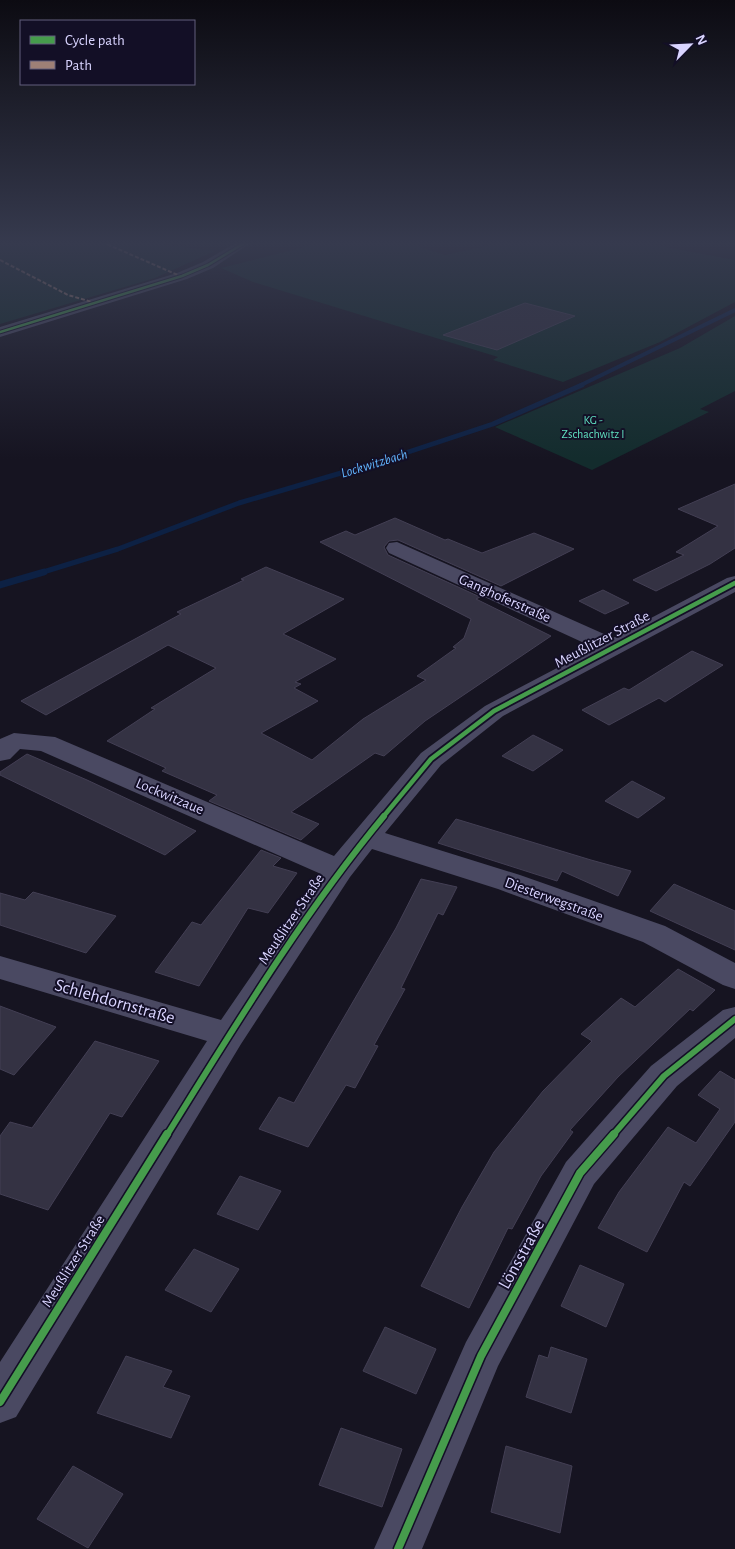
<svg xmlns="http://www.w3.org/2000/svg" width="735" height="1549" font-family="'Alegreya Sans',sans-serif">
	<style>
		.green { fill: #132c2d }
		.lines { fill: none; stroke-linecap: round; stroke-linejoin: round }
		.stream-far2 { stroke: #0d2144; stroke-width: 4 }
		.stream-far1 { stroke: #0d2144; stroke-width: 5 }
		.stream { stroke: #0d2144; stroke-width: 7 }
		.building { fill: #343243; stroke: #433f54 }
		.minor { fill: #4a4962; fill-rule: evenodd }
		.quiet { stroke: #9e8076; stroke-width: 2; stroke-dasharray: 4 2; stroke-linecap: butt }
		.cycleway-far3-casing { stroke: #130f26; stroke-width: 4.5 }
		.cycleway-far2-casing { stroke: #130f26; stroke-width: 8 }
		.cycleway-far1-casing { stroke: #130f26; stroke-width: 9 }
		.cycleway-casing { stroke: #130f26; stroke-width: 11 }
		.cycleway-far3 { stroke: #469c4c; stroke-width: 2.5 }
		.cycleway-far2 { stroke: #469c4c; stroke-width: 4.5 }
		.cycleway-far1 { stroke: #469c4c; stroke-width: 6 }
		.cycleway { stroke: #469c4c; stroke-width: 8 }
		.labels { text-anchor: middle; stroke-width: 4; stroke-linejoin: round; paint-order: stroke }
		.far-park-label { font-size: 12px; fill: #5fe0c0; stroke: #130f26 }
		.far-water-label { font-size: 14px; font-style: italic; fill: #62b6ff; stroke: #130f26 }
		.street-label { font-size: 15px; fill: #d9d4ff; stroke: #130f26 }
		.near-street-label { font-size: 18px; fill: #d9d4ff; stroke: #130f26 }
	</style>
	<rect width="100%" height="100%" fill="#161421"/>
	<g class="green">
		<polygon points="0,242 143,242 215,251 155,278 0,324"/>
		<polygon points="324,242 405,242 445,255 506,242 639,242 735,260 735,302 660,342 563,382 493,360 498,357 253,282 221,268"/>
		<polygon points="735,316 735,391 700,409 709,412 592,470 495,427 680,348"/>
	</g>
	<g class="lines">
		<polyline class="stream-far2" points="579,386 735,310"/>
		<polyline class="stream-far1" points="40,573 118,549 239,503 375,463 493,424 582,385"/>
		<polyline class="stream" points="0,585 44,572"/>
	</g>
	<g class="building">
		<polygon points="525,303 575,316 497,350 443,335"/>
		<polygon points="735,484 735,548 710,564 656,591 633,580 684,555 676,552 718,526 678,509"/>
		<polygon points="395,518 445,540 448,539 482,553 534,533 574,549 501,586 398,540 389,541 384,547 388,555 480,597 476,599 551,636 425,721 384,756 375,753 291,812 319,824 301,840 209,801 217,795 162,771 166,768 107,741 155,709 151,708 216,668 168,645 46,715 21,701 181,614 177,612 244,580 241,579 266,567 344,599 283,634 336,659 295,682 301,684 294,688 318,701 261,733 312,760 363,719 426,680 417,676 456,648 453,647 464,638 471,619 320,542 346,531 355,535"/>
		<polygon points="603,590 629,603 605,614 579,601"/>
		<polygon points="692,651 723,665 665,702 659,698 609,725 582,710 624,688 629,690"/>
		<polygon points="533,735 563,750 533,771 502,756"/>
		<polygon points="27,754 87,780 196,831 165,855 0,775 0,772"/>
		<polygon points="632,781 665,798 638,818 605,801"/>
		<polygon points="456,819 591,860 631,871 618,896 562,871 557,881 438,843"/>
		<polygon points="261,850 281,858 273,866 297,873 268,913 248,908 199,986 155,972 192,922 201,925"/>
		<polygon points="421,879 457,887 443,915 438,913 401,988 405,989 374,1045 378,1046 355,1088 346,1085 308,1147 259,1129 279,1097 294,1103 396,928"/>
		<polygon points="674,884 735,911 735,950 650,911"/>
		<polygon points="33,892 116,916 86,953 0,925 0,893 25,900"/>
		<polygon points="678,969 715,990 693,1011 690,1009 618,1077 570,1130 573,1132 541,1176 512,1229 508,1228 469,1308 421,1286 462,1207 494,1152 543,1091 592,1041 581,1034 621,998 635,1007"/>
		<polygon points="0,1006 56,1027 14,1075 0,1069"/>
		<polygon points="95,1041 159,1061 122,1117 110,1113 48,1210 0,1194 0,1136 10,1122 32,1128"/>
		<polygon points="720,1071 735,1080 735,1122 690,1186 684,1182 647,1252 598,1228 619,1192 668,1127 696,1143 720,1109 698,1095"/>
		<polygon points="240,1176 281,1191 258,1230 217,1214"/>
		<polygon points="194,1249 239,1269 211,1312 165,1290"/>
		<polygon points="580,1265 624,1284 606,1327 561,1306"/>
		<polygon points="385,1327 436,1349 416,1394 363,1371"/>
		<polygon points="551,1347 587,1359 571,1413 526,1397 539,1355 548,1358"/>
		<polygon points="126,1356 172,1371 163,1387 190,1396 171,1438 97,1413"/>
		<polygon points="341,1428 402,1449 382,1507 319,1485"/>
		<polygon points="506,1446 572,1466 560,1533 491,1512"/>
		<polygon points="73,1466 123,1494 88,1548 37,1519"/>
	</g>
	<g class="lines">
		<g class="minor">
			<polygon points="237,242 252,242 213,268 187,279 0,337 0,327 177,273 203,262"/>
			<polygon points="397,542 613,638 727,578 735,576 735,592 503,716 441,765 385,833 520,875 665,926 735,963 735,989 723,985 643,942 498,889 372,849 350,877 241,1044 16,1417 0,1423 0,1362 207,1041 0,979 0,956 221,1020 321,874 41,751 20,749 10,759 0,761 0,739 14,733 55,737 334,856 421,753 485,706 595,648 389,553 386,548 389,543"/>
			<polygon points="735,1007 735,1038 677,1086 594,1184 498,1366 422,1549 374,1549 466,1342 566,1162 651,1066 723,1010"/>
		</g>
		<g class="quiet">
			<polyline points="102,242 180,276"/>
			<polyline points="0,260 68,295 92,302"/>
		</g>
		<g class="cycleway-far3-casing">
			<polyline id="cycleway-far3" points="0,332 182,276 208,265 246,242"/>
		</g>
		<g class="cycleway-far2-casing">
			<polyline id="cycleway-far2" points="383,817 431,759 494,711 735,583"/>
		</g>
		<g class="cycleway-far1-casing">
			<g id="cycleway-far1">
				<path d="M167 1135C235 1026 302 915 384 816"/>
				<polyline points="613,1135 664,1076 735,1019"/>
			</g>
		</g>
		<g class="cycleway-casing">
			<g id="cycleway">
				<polyline points="0,1402 167,1134"/>
				<polyline points="398,1549 481,1356 580,1173 614,1134"/>
			</g>
		</g>
		<use href="#cycleway-far3" class="cycleway-far3"/>
		<use href="#cycleway-far2" class="cycleway-far2"/>
		<use href="#cycleway-far1" class="cycleway-far1"/>
		<use href="#cycleway" class="cycleway"/>
	</g>
	<linearGradient id="sky" x2="0" y2="1"><stop stop-color="#0c0b12"/><stop offset="0.53" stop-color="#363a4e"/><stop offset="1" stop-color="#363a4e" stop-opacity="0"/></linearGradient>
	<rect width="735" height="459" fill="url(#sky)"/>
	<g class="labels">
		<g class="far-park-label">
			<text x="593" y="424">KG -<tspan x="593" dy="14">Zschachwitz I</tspan></text>
		</g>
		<g class="far-water-label">
			<text transform="translate(374 463) rotate(-17)" y="5">Lockwitzbach</text>
		</g>
		<g class="street-label">
			<text transform="translate(505 598) rotate(24)" y="5">Ganghoferstraße</text>
			<text transform="translate(602 639) rotate(-28)" y="5">Meußlitzer Straße</text>
			<text transform="translate(170 796) rotate(23)" y="5">Lockwitzaue</text>
			<text transform="translate(554 899) rotate(20)" y="5">Diesterwegstraße</text>
			<text transform="translate(291 919) rotate(-56)" y="5">Meußlitzer Straße</text>
			<text transform="translate(73 1261) rotate(-58)" y="5">Meußlitzer Straße</text>
		</g>
		<g class="near-street-label">
			<text transform="translate(115 1001) rotate(16)" y="6">Schlehdornstraße</text>
			<text transform="translate(521 1254) rotate(-61)" y="6">Lönsstraße</text>
		</g>
	</g>
	<rect x="20" y="20" width="175" height="65" fill="#130f26" stroke="#625e7d"/>
	<rect x="30" y="36" width="25" height="8" fill="#469c4c" stroke="#625e7d"/>
	<text x="65" y="45" font-size="15" fill="#d9d4ff">Cycle path</text>
	<rect x="30" y="61" width="25" height="8" fill="#9e8076" stroke="#625e7d"/>
	<text x="65" y="70" font-size="15" fill="#d9d4ff">Path</text>
	<g transform="translate(690 45) rotate(66)" stroke="#130f26" stroke-width="4" paint-order="stroke">
	<path d="M0-4L9 19L0 12L-9 19Z" fill="#d9d4ff"/>
	<text y="-8" font-size="14" font-weight="bold" text-anchor="middle" fill="#d9d4ff">N</text>
	</g>
</svg>
